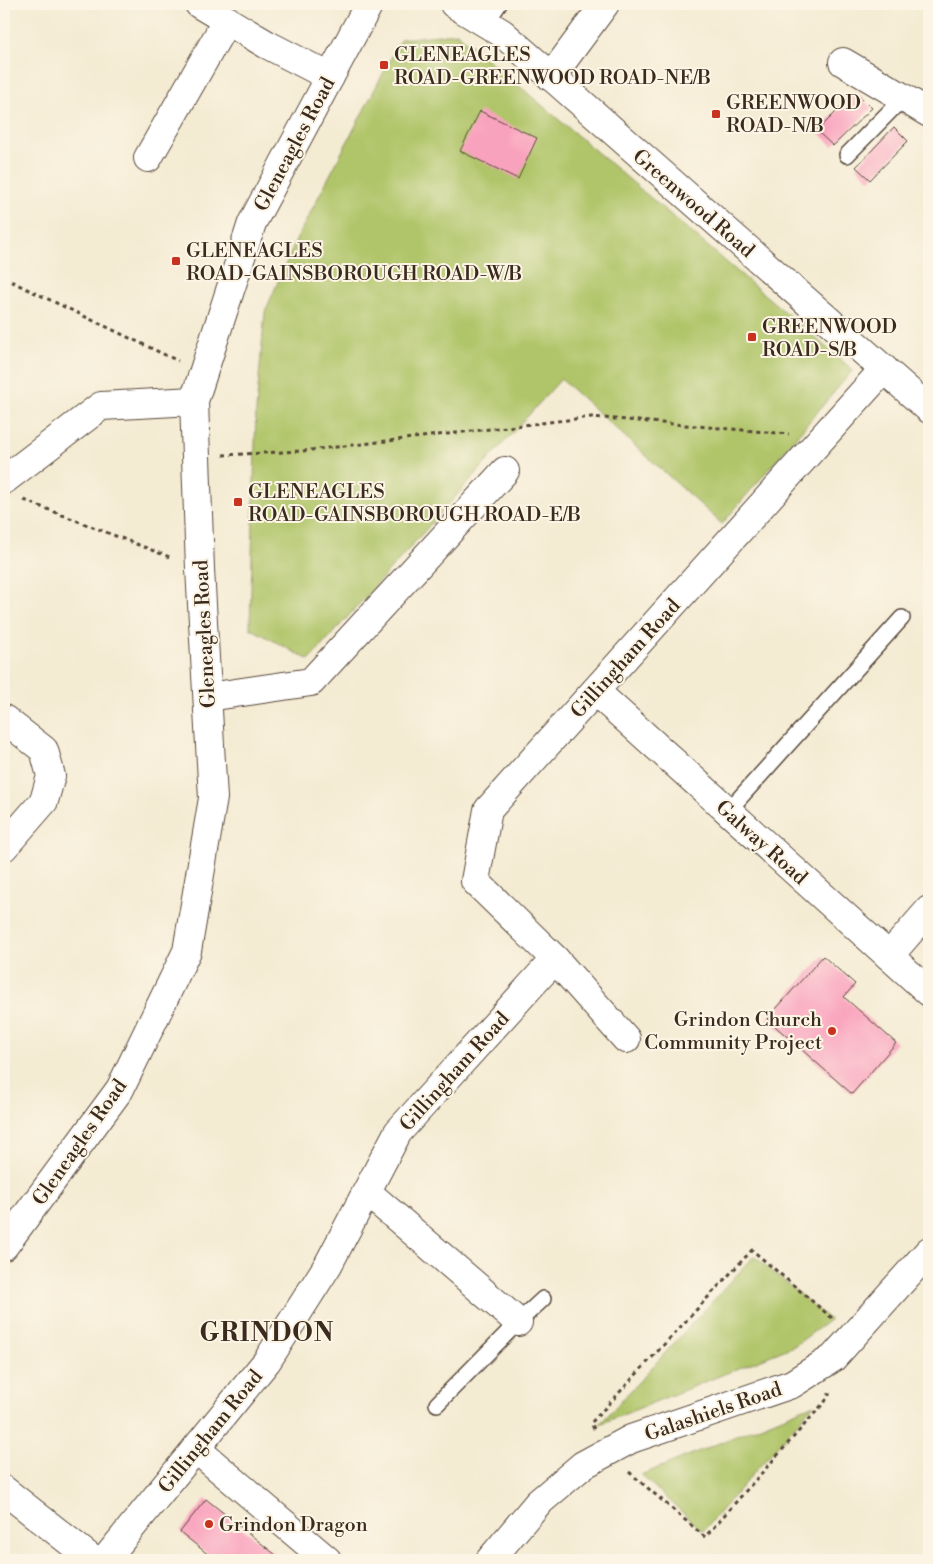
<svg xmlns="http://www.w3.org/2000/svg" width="933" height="1564" font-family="'Libre Bodoni',serif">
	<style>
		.green { fill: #b0c569; stroke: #767844 }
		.building { fill: #f9a2bd }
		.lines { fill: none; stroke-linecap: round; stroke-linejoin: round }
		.service-casing { stroke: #574739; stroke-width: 18 }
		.minor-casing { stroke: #574739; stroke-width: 30 }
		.tertiary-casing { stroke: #574739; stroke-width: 30 }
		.path { stroke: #574739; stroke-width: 3; stroke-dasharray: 4 4; stroke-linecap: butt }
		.service { stroke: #fff; stroke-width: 15 }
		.minor { stroke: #fff; stroke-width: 28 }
		.tertiary { stroke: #fff; stroke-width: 28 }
		.poi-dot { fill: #c8321e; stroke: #fcf5e5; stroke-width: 2 }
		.labels { text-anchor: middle; stroke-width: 4; stroke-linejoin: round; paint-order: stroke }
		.poi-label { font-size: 20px; fill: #3b2a1e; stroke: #fcf5e5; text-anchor: start }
		.street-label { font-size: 20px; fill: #3b2a1e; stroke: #fcf5e5 }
		.district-label { font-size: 25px; font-weight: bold; letter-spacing: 1px; fill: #3b2a1e; stroke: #fcf5e5 }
	</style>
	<rect width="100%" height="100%" fill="#fcf5e5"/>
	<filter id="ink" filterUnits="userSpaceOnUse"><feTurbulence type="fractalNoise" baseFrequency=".02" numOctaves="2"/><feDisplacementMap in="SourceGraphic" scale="10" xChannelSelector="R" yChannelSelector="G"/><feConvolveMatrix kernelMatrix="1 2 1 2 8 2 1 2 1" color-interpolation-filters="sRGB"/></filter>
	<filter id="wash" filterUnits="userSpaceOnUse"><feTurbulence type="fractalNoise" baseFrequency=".0096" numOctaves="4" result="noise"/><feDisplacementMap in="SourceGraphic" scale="20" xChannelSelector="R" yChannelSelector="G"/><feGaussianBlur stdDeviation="1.12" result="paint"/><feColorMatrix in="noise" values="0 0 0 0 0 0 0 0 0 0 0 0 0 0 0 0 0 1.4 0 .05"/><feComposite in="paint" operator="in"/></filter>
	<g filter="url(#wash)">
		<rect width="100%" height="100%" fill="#f4ebd3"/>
		<g class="green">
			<polygon points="457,33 853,370 722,524 561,379 309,660 250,628 256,410 265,312 296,240 401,39"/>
			<polygon points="754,1256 830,1320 794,1346 600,1424"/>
			<polygon points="814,1404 703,1531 641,1475"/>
		</g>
		<g id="blocks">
			<g class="building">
				<polygon points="856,92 872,108 833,146 817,131"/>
				<polygon points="480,111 537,138 518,179 460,151"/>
				<polygon points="894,127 908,141 870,180 856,167"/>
				<polygon points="823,956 855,984 844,997 896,1043 852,1094 767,1019"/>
				<polygon points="206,1499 282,1560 215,1560 180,1532"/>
			</g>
		</g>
	</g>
	<g filter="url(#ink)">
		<use href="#blocks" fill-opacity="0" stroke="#574739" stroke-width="1"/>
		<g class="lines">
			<g class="service-casing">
				<g id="service">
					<polyline points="486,23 499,4"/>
					<polyline points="847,155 903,98"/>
					<polyline points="728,811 902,618"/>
					<polyline points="437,1404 518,1322 543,1299"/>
				</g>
			</g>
			<g class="minor-casing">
				<g id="minor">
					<polyline points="843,62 929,113"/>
					<polyline points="551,77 605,4"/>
					<polyline points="148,158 227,20"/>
					<polyline points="4,480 101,406 194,401"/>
					<polyline points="595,691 929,992"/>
					<polyline points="208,697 311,682 505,471"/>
					<polyline points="4,719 44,750 51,776 44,801 4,847"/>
					<polyline points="889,956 929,910"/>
					<polyline points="555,959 626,1039"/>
					<polyline points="367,1192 518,1322"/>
					<polyline points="196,1449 327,1560"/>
					<polyline points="4,1490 93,1560"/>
					<polyline points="105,1560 267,1361 328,1265 398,1132 555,959 475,881 488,810 884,369"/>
					<polyline points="490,1560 538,1503 583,1465 631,1439 792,1384 833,1358 929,1251"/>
				</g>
			</g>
			<g class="tertiary-casing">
				<g id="tertiary">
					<polyline points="199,4 266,44 330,77"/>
					<polyline points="454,4 502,33 929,409"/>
					<polyline points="4,1246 120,1089 187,951 213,798 200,569 194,401 252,223 369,4"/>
				</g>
			</g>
			<g class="path">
				<polyline points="4,278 178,361"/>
				<polyline points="223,455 302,451 592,417 789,434"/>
				<polyline points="24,500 172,558"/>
				<polyline points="594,1429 591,1423 752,1250 832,1318"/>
				<polyline points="629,1472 705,1537 829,1397 829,1393"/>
			</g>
			<use href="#service" class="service"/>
			<use href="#minor" class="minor"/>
			<use href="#tertiary" class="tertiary"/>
		</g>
	</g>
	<g class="poi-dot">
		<rect x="379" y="60" width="10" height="10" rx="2.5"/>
		<rect x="711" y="109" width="10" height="10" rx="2.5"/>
		<rect x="171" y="256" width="10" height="10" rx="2.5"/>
		<rect x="747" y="332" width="10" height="10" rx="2.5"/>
		<rect x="233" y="497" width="10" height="10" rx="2.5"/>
		<circle cx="832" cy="1031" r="5"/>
		<circle cx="209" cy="1524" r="5"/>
	</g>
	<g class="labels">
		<g class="poi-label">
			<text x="394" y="61">GLENEAGLES<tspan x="394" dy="23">ROAD-GREENWOOD ROAD-NE/B</tspan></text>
			<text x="726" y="109">GREENWOOD<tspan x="726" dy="23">ROAD-N/B</tspan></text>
			<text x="186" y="257">GLENEAGLES<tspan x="186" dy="23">ROAD-GAINSBOROUGH ROAD-W/B</tspan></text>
			<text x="762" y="333">GREENWOOD<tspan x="762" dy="23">ROAD-S/B</tspan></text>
			<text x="248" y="498">GLENEAGLES<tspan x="248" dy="23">ROAD-GAINSBOROUGH ROAD-E/B</tspan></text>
			<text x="822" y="1026" text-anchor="end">Grindon Church<tspan x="822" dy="23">Community Project</tspan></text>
			<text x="219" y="1531">Grindon Dragon</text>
		</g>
		<g class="street-label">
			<text transform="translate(294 144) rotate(-62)" y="7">Gleneagles Road</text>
			<text transform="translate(694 203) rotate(41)" y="7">Greenwood Road</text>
			<text transform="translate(204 634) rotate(-93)" y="7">Gleneagles Road</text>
			<text transform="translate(625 658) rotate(-48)" y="7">Gillingham Road</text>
			<text transform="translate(762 842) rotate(42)" y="7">Galway Road</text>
			<text transform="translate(454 1071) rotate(-48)" y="7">Gillingham Road</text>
			<text transform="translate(79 1142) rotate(-55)" y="7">Gleneagles Road</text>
			<text transform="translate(713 1411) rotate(-19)" y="7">Galashiels Road</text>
			<text transform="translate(210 1431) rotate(-51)" y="7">Gillingham Road</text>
		</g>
		<g class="district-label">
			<text x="267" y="1341">GRINDON</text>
		</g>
	</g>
	<rect width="933" height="1564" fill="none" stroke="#fcf5e5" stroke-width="20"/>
</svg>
